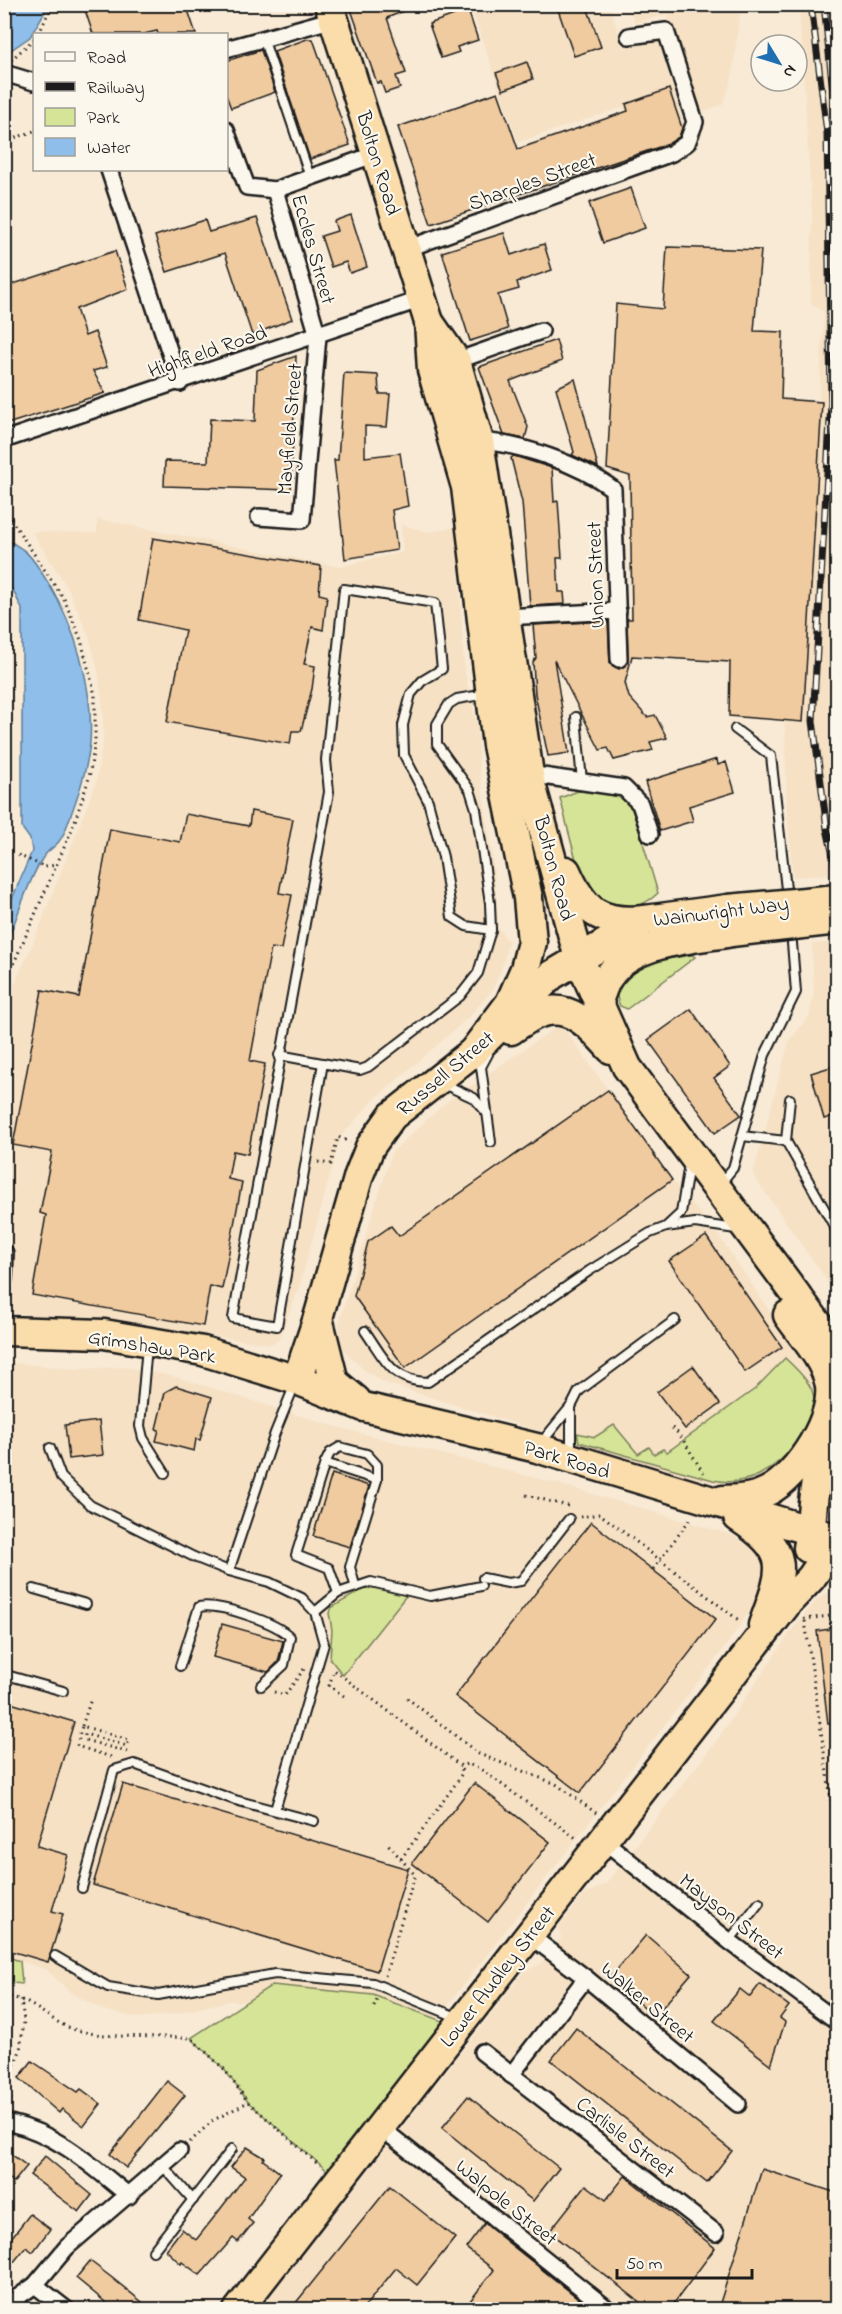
<svg xmlns="http://www.w3.org/2000/svg" width="842" height="2314" font-family="'Indie Flower',sans-serif">
	<style>
		.built { fill: #f6e1c5 }
		.green { fill: #d6e497; stroke: #79805a; stroke-width: 1.5 }
		.water { fill: #8ebee9; stroke: #607d97; stroke-width: 1.5 }
		.building { fill: #f0cba0; stroke: #1c1c1c; stroke-width: 1.5 }
		.lines { fill: none; stroke-linecap: round; stroke-linejoin: round }
		.lane-casing { stroke: #1c1c1c; stroke-width: 12 }
		.street-casing { stroke: #1c1c1c; stroke-width: 20 }
		.highway-casing { stroke: #1c1c1c; stroke-width: 33 }
		.path { stroke: #1c1c1c; stroke-width: 3; stroke-dasharray: 1.5 4.5; stroke-linecap: butt }
		.lane { stroke: #fbf7ec; stroke-width: 8 }
		.street { stroke: #fbf7ec; stroke-width: 15 }
		.highway { stroke: #faddab; stroke-width: 28 }
		.rail-casing { stroke: #1c1c1c; stroke-width: 7 }
		.rail { stroke: #fbf7ec; stroke-width: 4.5; stroke-dasharray: 14; stroke-linecap: butt }
		.highway-bridge-casing { stroke: #1c1c1c; stroke-width: 33; stroke-linecap: butt }
		.highway-bridge { stroke: #faddab; stroke-width: 28 }
		.labels { text-anchor: middle; stroke-width: 4.5; stroke-linejoin: round; paint-order: stroke }
		.street-label { font-size: 21px; fill: #1c1c1c; stroke: #fbf7ec }
	</style>
	<rect width="100%" height="100%" fill="#f8ead5"/>
	<filter id="ink" filterUnits="userSpaceOnUse"><feTurbulence type="fractalNoise" baseFrequency=".0167" numOctaves="2"/><feDisplacementMap in="SourceGraphic" scale="12" xChannelSelector="R" yChannelSelector="G"/><feConvolveMatrix kernelMatrix="1 2 1 2 8 2 1 2 1" color-interpolation-filters="sRGB"/></filter>
	<g filter="url(#ink)">
		<g class="built">
			<polygon points="470,5 609,5 624,49 631,42 657,37 685,129 678,144 641,156 624,107 518,142"/>
			<polygon points="628,5 741,5 732,77 723,104 701,112 667,14 635,23"/>
			<polygon points="799,5 837,5 837,873 793,877 787,812 785,720 803,721 822,402 819,401 824,312 811,304 812,211"/>
			<polygon points="97,519 339,567 403,552 401,525 430,532 455,527 457,535 464,669 478,731 479,765 494,869 498,927 508,941 503,964 493,989 469,1017 375,1099 341,1136 301,1281 279,1340 270,1344 94,1320 5,1313 5,1005 32,946 96,783 103,741 103,709 98,670 89,637 69,590 32,532 97,533"/>
			<polygon points="837,942 837,1295 753,1175 789,1041 809,1017 814,992 812,944"/>
			<polygon points="561,1024 672,1180 719,1236 791,1343 815,1373 819,1420 785,1464 740,1486 724,1485 689,1478 385,1383 364,1370 341,1347 339,1322 392,1152 444,1104"/>
			<polygon points="5,1362 74,1369 125,1367 176,1377 333,1426 555,1483 729,1534 745,1541 762,1558 765,1572 759,1597 725,1647 430,2028 363,2002 229,2001 173,2014 138,2018 103,2010 71,1993 47,1970 5,1956"/>
			<polygon points="837,1586 837,2309 259,2310 524,1972 542,1963 561,1938 559,1927 584,1895 606,1884 717,1740 791,1631 817,1600"/>
		</g>
		<g class="green">
			<path d="M578 791 618 793 631 803 658 893C647 904 635 909 620 905 611 903 601 900 594 895 577 881 567 821 560 798Z"/>
			<path d="M692 955 695 957 627 1009 620 1006C601 963 665 960 692 955Z"/>
			<path d="M785 1358C795 1368 813 1383 814 1399 816 1429 783 1462 759 1475 744 1482 728 1483 713 1480L579 1442 577 1433 595 1437 614 1425 638 1454 649 1447 654 1454 663 1449 667 1452 755 1389Z"/>
			<polygon points="370,1585 409,1592 343,1675 330,1659 332,1630 329,1613 331,1608"/>
			<polygon points="5,1956 20,1961 22,1984 5,1982"/>
			<polygon points="272,1985 373,1995 458,2027 338,2180 248,2102 224,2069 191,2038"/>
		</g>
		<g class="water">
			<polygon points="5,4 49,5 30,37 5,54"/>
			<path d="M5 535C10 543 15 544 22 549 33 556 40 571 47 581 76 627 94 689 90 743 87 773 75 804 65 831 58 848 49 847 42 859 26 885 17 919 5 947V916L32 851 30 839 22 828V609L5 574Z"/>
		</g>
		<g class="building">
			<polygon points="83,4 186,4 196,34 158,34 157,31 144,34 93,34"/>
			<polygon points="349,4 420,4 387,18 406,73 396,76 400,88 385,93 381,82 377,83"/>
			<polygon points="556,4 586,4 601,47 574,56"/>
			<polygon points="468,10 478,40 457,47 459,52 441,58 429,24"/>
			<polygon points="307,39 313,39 350,145 310,159 274,51"/>
			<polygon points="261,50 275,92 231,108 226,95 226,61"/>
			<polygon points="527,62 533,79 503,90 496,73"/>
			<polygon points="669,89 682,128 679,137 668,144 431,224 398,127 498,92 518,149 628,111 626,104"/>
			<polygon points="631,188 645,228 603,243 589,203"/>
			<polygon points="351,215 367,267 350,273 346,262 331,267 321,236 337,231 334,221"/>
			<polygon points="257,218 292,319 252,335 225,253 167,272 155,236 205,220 209,232"/>
			<polygon points="504,233 511,255 544,244 552,270 517,282 519,289 498,295 508,329 470,341 442,252"/>
			<polygon points="667,247 761,250 754,331 783,332 781,399 822,402 803,722 729,716 730,662 632,656 625,683 629,697 647,717 655,715 667,738 650,742 653,750 614,760 608,748 600,750 554,660 569,753 548,756 535,694 533,662 536,658 533,625 608,621 610,664 619,669 628,663 627,619 632,619 630,476 607,469 616,304 663,309"/>
			<polygon points="115,251 128,289 76,309 85,336 95,332 107,367 93,371 105,393 4,425 4,287"/>
			<polygon points="556,340 562,361 510,381 528,427 525,439 504,435 479,367"/>
			<polygon points="296,356 291,490 164,486 165,461 208,462 210,419 255,421 257,370"/>
			<polygon points="344,373 378,375 379,394 390,394 387,427 365,426 365,457 400,453 408,506 392,510 397,550 345,559 334,460 338,460"/>
			<polygon points="575,379 598,467 572,455 574,452 556,388"/>
			<polygon points="514,456 552,468 554,502 558,501 562,558 557,558 559,592 564,592 565,604 530,606 522,502 511,458"/>
			<polygon points="153,538 321,566 319,594 327,596 323,630 312,627 304,664 315,666 312,689 301,731 292,731 290,744 167,722 185,630 139,620"/>
			<polygon points="717,759 718,765 726,762 735,792 689,806 693,821 660,831 645,782"/>
			<polygon points="251,811 293,819 279,893 292,895 281,949 271,948 250,1061 265,1064 248,1154 233,1151 228,1179 242,1182 222,1289 210,1286 203,1326 32,1295 46,1215 40,1213 52,1152 13,1145 42,990 79,997 110,829 180,842 186,814 249,826"/>
			<polygon points="691,1009 730,1066 714,1078 741,1115 715,1133 648,1040"/>
			<polygon points="837,1065 837,1115 824,1119 811,1073"/>
			<polygon points="608,1090 672,1180 405,1368 354,1296 368,1242 391,1226 399,1236"/>
			<polygon points="706,1236 782,1347 745,1372 669,1261"/>
			<polygon points="693,1366 720,1404 685,1429 657,1392"/>
			<polygon points="176,1386 212,1397 200,1440 196,1439 194,1451 156,1441 159,1430 156,1429 165,1392"/>
			<polygon points="99,1421 103,1455 69,1459 65,1425"/>
			<polygon points="332,1474 369,1486 350,1547 313,1536"/>
			<polygon points="591,1522 716,1619 580,1793 455,1696"/>
			<polygon points="222,1624 283,1641 278,1662 268,1672 213,1657"/>
			<polygon points="837,1628 837,1724 828,1724 817,1631"/>
			<polygon points="4,1701 74,1722 37,1846 68,1855 52,1911 63,1914 48,1962 4,1949"/>
			<polygon points="474,1783 550,1842 488,1922 412,1863"/>
			<polygon points="123,1784 408,1869 377,1971 93,1885"/>
			<polygon points="646,1935 691,1974 655,2016 610,1978"/>
			<polygon points="760,1984 789,2006 780,2018 785,2022 771,2065 714,2021 740,1989 750,1997"/>
			<polygon points="576,2028 732,2151 707,2183 551,2060"/>
			<polygon points="32,2061 78,2092 81,2089 101,2104 84,2126 62,2109 59,2113 19,2078"/>
			<polygon points="167,2081 185,2095 126,2168 110,2154"/>
			<polygon points="468,2096 559,2168 533,2201 442,2128"/>
			<polygon points="247,2147 265,2158 263,2160 280,2173 248,2219 253,2223 238,2242 233,2238 200,2275 182,2262 181,2264 166,2250 182,2229 196,2240 215,2216 245,2177 231,2167"/>
			<polygon points="4,2149 27,2166 14,2182 4,2175"/>
			<polygon points="45,2156 92,2195 79,2212 30,2175"/>
			<polygon points="762,2169 837,2193 837,2310 739,2310 720,2303"/>
			<polygon points="625,2176 715,2248 669,2310 650,2310 549,2232 586,2185 606,2200"/>
			<polygon points="390,2186 455,2238 417,2285 396,2268 362,2310 290,2310"/>
			<polygon points="30,2214 50,2229 33,2252 26,2247 4,2274 4,2247"/>
			<polygon points="485,2223 490,2228 593,2310 463,2310 494,2270 466,2248"/>
			<polygon points="90,2261 111,2277 152,2310 115,2310 104,2301 76,2278"/>
		</g>
		<g class="lines">
			<g class="lane-casing">
				<g id="lane">
					<polyline points="263,38 310,177"/>
					<polyline points="576,717 582,781"/>
					<polyline points="735,729 771,756 787,898"/>
					<polyline points="488,1054 481,1067 491,1142"/>
					<polyline points="279,1055 360,1070 368,1067 460,996 478,973 491,930 490,903 476,809 470,790 437,744 437,724 449,704 457,699 487,694"/>
					<polyline points="323,1063 277,1326 233,1318 329,792 326,760 344,589 435,603 442,669 422,681 411,694 403,725 404,755 428,801 443,857 452,917 466,926 491,930"/>
					<polyline points="444,1088 448,1086 474,1098 486,1112"/>
					<polyline points="742,1136 786,1141 838,1233"/>
					<polyline points="786,1141 790,1099"/>
					<polyline points="720,1184 733,1168 765,1055 796,992 791,931"/>
					<polyline points="666,1227 681,1213 689,1164"/>
					<path d="M365 1331C384 1358 392 1382 428 1382L589 1271 650 1233 666 1227 695 1223 736 1229"/>
					<polyline points="147,1346 140,1426 143,1438 165,1473"/>
					<polyline points="541,1443 572,1405 579,1391 675,1320"/>
					<polyline points="50,1448 61,1477 90,1505 194,1557 229,1571 269,1582 302,1598 315,1612 324,1644 275,1810"/>
					<polyline points="571,1451 571,1406"/>
					<polyline points="325,1463 377,1480"/>
					<polyline points="229,1571 275,1433 295,1384"/>
					<polyline points="483,1578 508,1583 521,1581 569,1519"/>
					<polyline points="34,1589 86,1604"/>
					<polyline points="338,1593 329,1568 296,1555 325,1463 330,1453 340,1447 367,1454 377,1465 377,1480 350,1567 355,1585"/>
					<polyline points="315,1612 338,1593 371,1582 430,1596 481,1586"/>
					<path d="M180 1666 199 1607C219 1603 276 1622 290 1637L284 1665 261 1686"/>
					<polyline points="10,1676 63,1691"/>
					<polyline points="82,1888 114,1770 134,1764 235,1800 314,1821"/>
					<polyline points="729,1941 759,1903"/>
					<polyline points="55,1956 108,1987 158,1995 275,1974 373,1983 459,2018"/>
					<polyline points="163,2166 193,2200"/>
					<polyline points="153,2251 232,2149"/>
				</g>
			</g>
			<g class="street-casing">
				<g id="street">
					<polyline points="226,49 334,19"/>
					<polyline points="4,73 34,82"/>
					<polyline points="226,130 247,187 275,190 318,336 302,520 259,517"/>
					<polyline points="109,170 180,383"/>
					<polyline points="275,190 376,154"/>
					<polyline points="406,249 672,153 687,143 695,122 666,31 629,36"/>
					<polyline points="456,361 541,331"/>
					<polyline points="4,440 422,299"/>
					<path d="M479 441C522 444 579 464 613 489L619 659"/>
					<polyline points="504,617 618,611"/>
					<polyline points="529,774 624,788 640,804 650,834"/>
					<polyline points="4,1279 5,1253"/>
					<polyline points="603,1840 729,1941 838,2022"/>
					<polyline points="529,1935 586,1978 738,2104"/>
					<polyline points="482,2052 716,2233"/>
					<polyline points="511,2075 586,1978"/>
					<path d="M10 2123C58 2134 91 2165 129 2196"/>
					<polyline points="380,2127 609,2310"/>
					<polyline points="35,2285 67,2310"/>
					<polyline points="4,2307 35,2285 67,2247 179,2151"/>
				</g>
			</g>
			<g class="highway-casing">
				<g id="highway">
					<polyline points="329,4 429,322 432,370 466,487 497,745 528,898 532,942 525,969 510,1003 473,1052"/>
					<polyline points="429,322 456,361 479,441 530,781 579,958 627,1067 838,1351"/>
					<path d="M566 871C584 912 599 924 645 920"/>
					<path d="M598 1001C601 994 603 986 607 979 631 940 692 940 731 932"/>
					<path d="M511 1030C520 1024 530 1016 540 1013 571 1002 593 1029 611 1049"/>
					<polyline points="318,1318 334,1382 356,1400"/>
					<polyline points="4,1331 104,1334 203,1351 297,1380 364,1407 537,1448 838,1539"/>
					<polyline points="297,1380 318,1318 359,1175 370,1147 392,1116 473,1052 552,975 645,920 728,909"/>
					<path d="M723 1500C739 1499 753 1499 768 1491 798 1476 838 1415 829 1381 823 1357 801 1334 788 1315"/>
					<path d="M738 1517C792 1553 784 1568 763 1625"/>
					<path d="M808 1548C816 1509 806 1475 838 1444"/>
					<polyline points="238,2310 789,1601 811,1578 838,1539"/>
				</g>
			</g>
			<g class="path">
				<polyline points="39,34 52,4"/>
				<polyline points="11,60 34,39"/>
				<polyline points="4,142 34,131"/>
				<polyline points="4,509 64,599 81,640 95,695 95,741 89,778 73,827 4,986"/>
				<polyline points="18,855 45,867 56,865"/>
				<polyline points="318,1162 331,1164 338,1137 350,1142"/>
				<polyline points="672,1428 680,1435 704,1474"/>
				<polyline points="526,1495 568,1506"/>
				<polyline points="580,1517 600,1514 741,1622"/>
				<polyline points="653,1569 691,1518"/>
				<polyline points="804,1619 831,1616 838,1610"/>
				<polyline points="805,1621 838,1848"/>
				<polyline points="274,1692 285,1695 304,1669"/>
				<polyline points="344,1696 329,1686 334,1670 461,1766 467,1764 479,1768 576,1838"/>
				<polyline points="407,1698 479,1754 556,1784 596,1813"/>
				<polyline points="82,1726 91,1699"/>
				<polyline points="111,1757 77,1746 82,1726 129,1740 127,1746 85,1734 85,1740 127,1752"/>
				<polyline points="401,1859 457,1782 462,1773 461,1767"/>
				<polyline points="385,1976 415,1875 387,1843"/>
				<path d="M4 1996C33 1999 45 2018 70 2028 102 2040 155 2035 191 2038L224 2069 248 2102 320 2166"/>
				<polyline points="374,2007 378,1997"/>
				<polyline points="11,2106 10,2075 20,2051 24,2021 21,1999"/>
				<polyline points="190,2142 212,2121 248,2102"/>
			</g>
			<use href="#lane" class="lane"/>
			<use href="#street" class="street"/>
			<use href="#highway" class="highway"/>
			<g class="rail-casing">
				<g id="rail">
					<polyline points="811,4 827,133 831,403 813,721 827,829 838,878"/>
					<polyline points="824,4 838,142"/>
				</g>
			</g>
			<use href="#rail" class="rail"/>
			<g class="highway-bridge-casing">
				<g id="highway-bridge">
					<polyline points="728,909 838,899"/>
					<polyline points="731,932 838,920"/>
				</g>
			</g>
			<use href="#highway-bridge" class="highway-bridge"/>
		</g>
	</g>
	<g class="labels">
		<g class="street-label">
			<text transform="translate(379 163) rotate(73)" y="7">Bolton Road</text>
			<text transform="translate(532 181) rotate(-20)" y="7">Sharples Street</text>
			<text transform="translate(314 249) rotate(74)" y="7">Eccles Street</text>
			<text transform="translate(207 351) rotate(-19)" y="7">Highfield Road</text>
			<text transform="translate(289 429) rotate(-85)" y="7">Mayfield Street</text>
			<text transform="translate(595 575) rotate(-92)" y="7">Union Street</text>
			<text transform="translate(555 868) rotate(75)" y="7">Bolton Road</text>
			<text transform="translate(721 911) rotate(-7)" y="7">Wainwright Way</text>
			<text transform="translate(445 1073) rotate(-40)" y="7">Russell Street</text>
			<text transform="translate(152 1346) rotate(9)" y="7">Grimshaw Park</text>
			<text transform="translate(567 1459) rotate(17)" y="7">Park Road</text>
			<text transform="translate(732 1916) rotate(38)" y="7">Mayson Street</text>
			<text transform="translate(497 1976) rotate(-52)" y="7">Lower Audley Street</text>
			<text transform="translate(648 2002) rotate(40)" y="7">Walker Street</text>
			<text transform="translate(626 2137) rotate(38)" y="7">Carlisle Street</text>
			<text transform="translate(507 2202) rotate(39)" y="7">Walpole Street</text>
		</g>
	</g>
	<rect width="842" height="2314" fill="none" stroke="#fbf7ec" stroke-width="24"/>
	<rect x="12" y="12" width="818" height="2290" fill="none" stroke="#1c1c1c" stroke-width="2" filter="url(#ink)"/>
	<rect x="33" y="33" width="195" height="138" fill="#fbf7ec" stroke="#a29f99" stroke-width="1.5"/>
	<rect x="45" y="52" width="30" height="9" fill="#fbf7ec" stroke="#a29f99" stroke-width="1.5"/>
	<text x="87" y="63" font-size="18" fill="#1c1c1c">Road</text>
	<rect x="45" y="82" width="30" height="9" fill="#1c1c1c" stroke="#a29f99" stroke-width="1.5"/>
	<text x="87" y="93" font-size="18" fill="#1c1c1c">Railway</text>
	<rect x="45" y="108" width="30" height="18" fill="#d6e497" stroke="#a29f99" stroke-width="1.5"/>
	<text x="87" y="123" font-size="18" fill="#1c1c1c">Park</text>
	<rect x="45" y="138" width="30" height="18" fill="#8ebee9" stroke="#a29f99" stroke-width="1.5"/>
	<text x="87" y="153" font-size="18" fill="#1c1c1c">Water</text>
	<g transform="translate(779 63) rotate(128)"><circle r="28" fill="#fbf7ec" stroke="#a29f99" stroke-width="1.5"/>
	<path d="M0-4.5L10 22L0 15L-10 22Z" fill="#1f6fb2"/>
	<text y="-9" font-size="16" font-weight="bold" text-anchor="middle" fill="#1c1c1c">N</text>
	</g>
	<path d="M617 2269v9h135v-9" fill="none" stroke="#1c1c1c" stroke-width="3"/>
	<text x="626" y="2269" font-size="18" fill="#1c1c1c" stroke="#fbf7ec" stroke-width="4.5" paint-order="stroke">50 m</text>
</svg>
